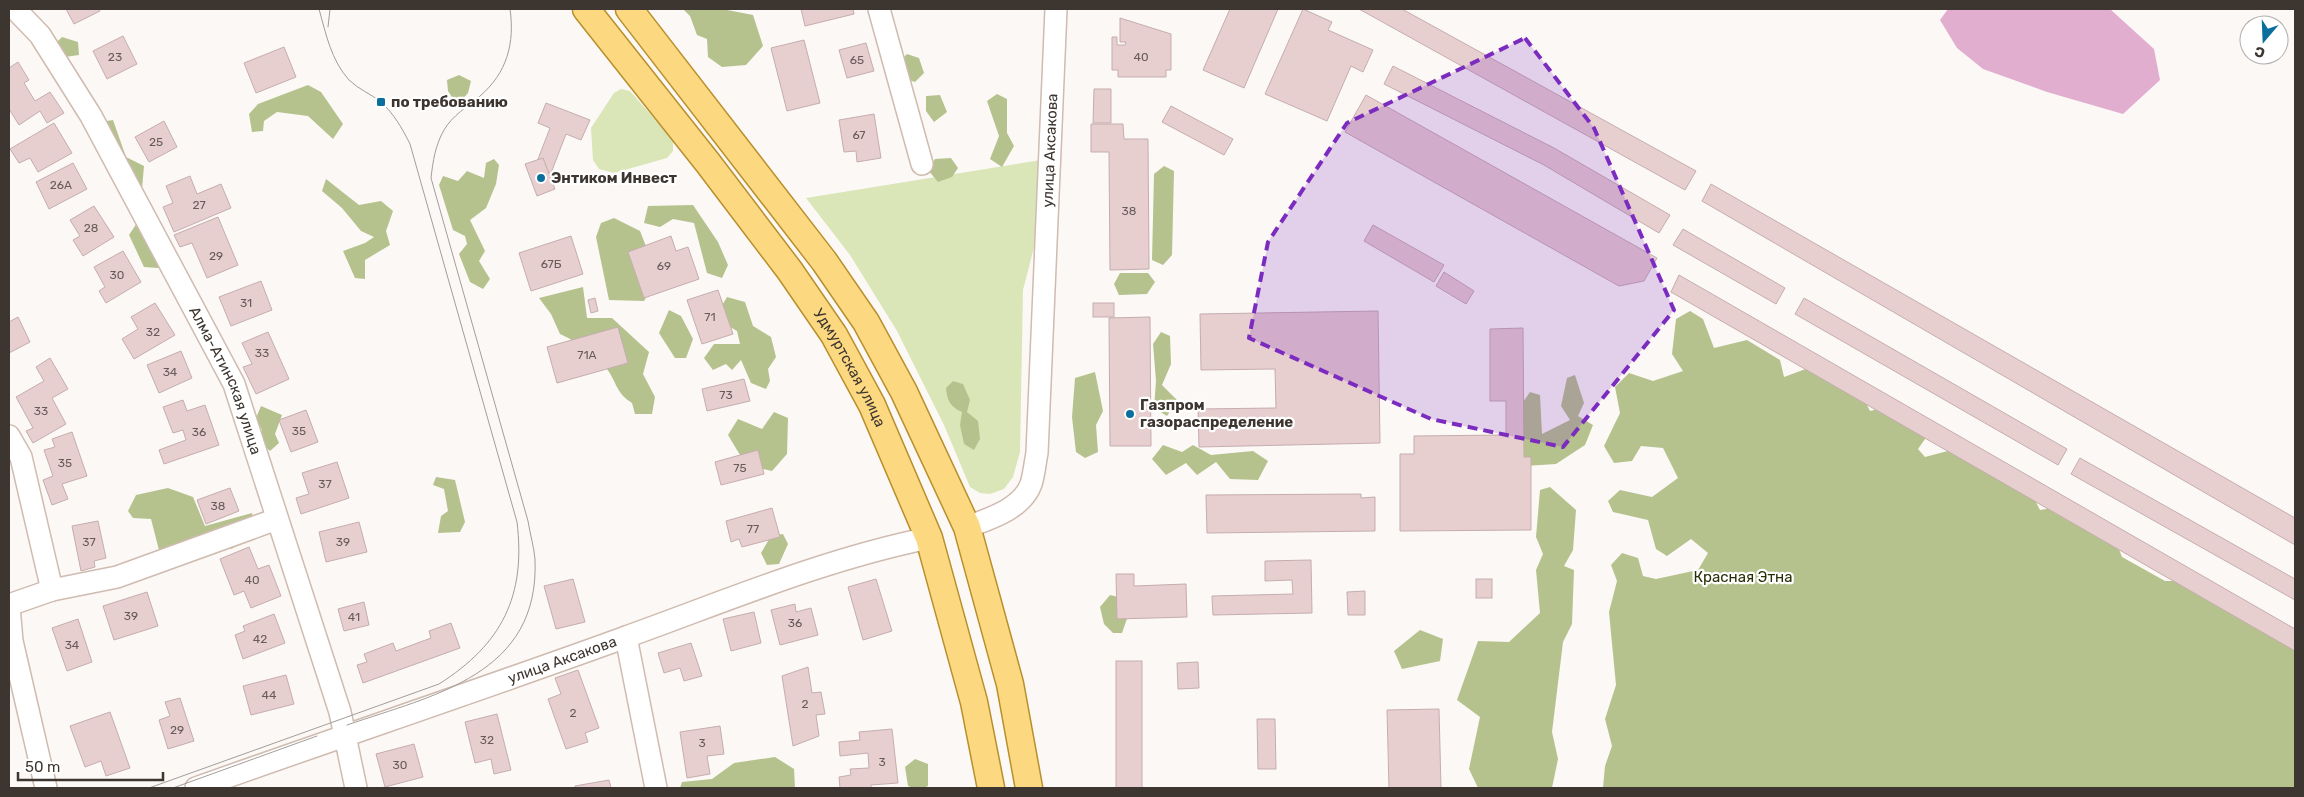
<svg xmlns="http://www.w3.org/2000/svg" width="2304" height="797" font-family="Rubik,sans-serif">
	<style>
		.green { fill: #dae6b8 }
		.forest { fill: #b5c28d }
		.water { fill: #e1aecf }
		.building { fill: #e7cecf; stroke: #c5adae }
		.lines { fill: none; stroke-linecap: round; stroke-linejoin: round }
		.minor-casing { stroke: #cfbbb0; stroke-width: 24 }
		.major-casing { stroke: #b88f2d; stroke-width: 29 }
		.minor { stroke: #fff; stroke-width: 21 }
		.major { stroke: #fcd980; stroke-width: 26 }
		.tram { stroke: #a39d9a; stroke-width: 1 }
		.marked { fill: #7b2cbf; fill-opacity: 0.2; stroke: #7b2cbf; stroke-width: 4; stroke-dasharray: 10 6; stroke-linejoin: round }
		.poi-dot { fill: #0a6f9c; stroke: #fff; stroke-width: 2 }
		.labels { text-anchor: middle; stroke-width: 4.5; stroke-linejoin: round; paint-order: stroke }
		.number-label { font-size: 12px; fill: #685b58 }
		.poi-label { font-size: 15px; font-weight: bold; fill: #3d3530; stroke: #fff; text-anchor: start }
		.street-label { font-size: 15px; fill: #3d3530; stroke: #fff }
		.park-label { font-size: 15px; fill: #282f05; stroke: #fff }
	</style>
	<rect width="100%" height="100%" fill="#fcf8f5"/>
	<g class="green">
		<polygon points="621,89 630,91 673,140 673,151 667,158 614,173 599,169 593,160 591,128 614,93"/>
		<polygon points="1041,160 1037,236 1023,290 1020,452 1013,477 1004,489 990,494 980,493 970,487 944,425 897,331 850,255 806,198"/>
	</g>
	<g class="forest">
		<polygon points="683,9 722,9 753,15 763,46 746,65 722,67 708,57 707,39 697,35 690,16"/>
		<polygon points="62,37 78,42 79,55 58,58 52,47"/>
		<polygon points="907,54 919,58 924,73 915,82 903,78 898,63"/>
		<polygon points="459,75 471,81 468,93 457,105 448,91 447,80"/>
		<polygon points="308,85 321,92 343,124 333,139 308,116 277,112 264,121 263,131 252,132 249,114 258,104"/>
		<polygon points="997,94 1007,99 1007,133 1014,146 1002,167 990,159 999,136 987,101"/>
		<polygon points="940,95 947,112 934,122 926,111 926,96"/>
		<polygon points="113,120 126,157 144,166 142,189 100,122"/>
		<polygon points="951,158 958,168 952,177 938,182 928,170 935,159"/>
		<polygon points="494,159 499,165 496,184 486,208 470,220 485,251 479,261 490,279 483,289 470,282 459,254 467,244 465,236 453,230 439,185 443,176 458,181 467,171 484,178 486,163"/>
		<polygon points="1164,166 1174,171 1172,255 1163,265 1152,260 1154,174"/>
		<polygon points="326,179 359,205 381,201 393,211 386,231 390,245 365,260 365,279 355,278 343,251 365,243 374,237 361,231 342,208 322,191"/>
		<polygon points="693,205 718,242 728,265 722,278 707,273 694,223 673,219 660,227 644,223 648,206"/>
		<polygon points="614,218 640,231 649,254 652,287 644,301 609,300 596,237 601,223"/>
		<polygon points="137,223 160,251 158,268 144,267 129,235"/>
		<polygon points="1120,273 1148,273 1155,282 1147,294 1119,295 1114,284"/>
		<path d="M583 287 587 318H612L649 352 643 374 655 397 652 414H635L632 403C616 393 617 383 607 369 598 356 574 340 560 334L551 314 539 298Z"/>
		<polygon points="727,297 745,302 753,326 771,337 776,357 768,369 770,381 766,389 751,383 741,360 732,370 726,364 713,370 704,358 714,344 740,344 737,331 725,324 720,309"/>
		<polygon points="669,310 681,316 693,339 686,358 675,358 659,333"/>
		<polygon points="1690,311 1703,319 1714,348 1747,340 1780,360 1784,377 1811,367 1862,395 1870,411 1891,406 1930,432 1918,449 1925,457 1959,448 2027,485 2040,510 2070,505 2115,539 2122,557 2165,581 2200,581 2267,627 2295,642 2295,788 1603,788 1605,766 1612,746 1605,719 1616,685 1609,612 1617,581 1611,565 1622,553 1638,558 1643,576 1656,579 1698,570 1708,553 1691,539 1667,556 1656,549 1648,520 1613,512 1608,501 1620,490 1652,497 1678,478 1663,448 1641,446 1632,461 1614,463 1604,446 1620,413 1615,387 1629,373 1653,381 1683,371 1672,354 1676,319"/>
		<polygon points="1161,332 1170,336 1171,364 1162,385 1177,400 1167,416 1154,408 1156,381 1153,344"/>
		<polygon points="1095,372 1103,411 1096,425 1098,452 1085,458 1076,452 1072,417 1075,378"/>
		<polygon points="1575,375 1584,403 1578,416 1593,425 1585,445 1556,464 1525,466 1517,457 1519,408 1530,392 1540,395 1542,434 1570,420 1561,406 1567,378"/>
		<path d="M953 381 963 384 970 400 967 412 978 421 980 439 974 450 964 444 960 425 962 412C950 407 947 400 946 388Z"/>
		<polygon points="261,406 282,415 275,434 279,443 270,451 260,441 262,430 256,418"/>
		<polygon points="774,412 788,418 787,454 772,471 746,465 728,435 738,419 762,429"/>
		<polygon points="1163,445 1182,452 1193,445 1211,455 1253,451 1268,461 1258,480 1230,479 1216,462 1197,475 1186,463 1166,475 1152,459"/>
		<polygon points="436,477 455,480 465,522 460,532 438,533 441,516 448,511 444,489 433,485"/>
		<polygon points="1550,487 1576,510 1573,550 1564,566 1574,570 1572,624 1563,642 1552,732 1558,759 1552,788 1478,788 1469,769 1480,717 1457,700 1478,641 1509,642 1540,613 1536,570 1543,554 1536,537 1540,490"/>
		<polygon points="168,488 193,497 205,526 252,513 256,530 245,542 231,549 219,545 160,554 151,519 133,518 128,511 136,495"/>
		<polygon points="783,534 788,544 779,564 767,565 761,553 771,536"/>
		<polygon points="1110,595 1123,598 1129,613 1122,633 1113,633 1104,624 1100,607"/>
		<polygon points="1420,630 1443,639 1440,661 1402,669 1394,651"/>
		<polygon points="775,757 794,769 795,788 680,788 682,782 712,779 734,763"/>
		<path d="M915 759 928 764V786C922 789 915 789 908 786L905 767Z"/>
	</g>
	<polygon class="water" points="1948,9 2110,9 2154,49 2160,80 2123,114 2047,92 1983,69 1957,48 1940,20"/>
	<g class="building">
		<polygon points="66,9 99,9 100,11 74,24"/>
		<polygon points="801,9 853,9 854,14 805,26"/>
		<polygon points="1230,9 1278,9 1244,88 1203,70"/>
		<polygon points="1303,9 1332,22 1328,30 1373,50 1363,72 1351,66 1327,121 1265,94"/>
		<polygon points="1359,9 1402,9 1696,171 1685,190"/>
		<polygon points="1120,18 1171,34 1171,70 1166,70 1166,77 1118,77 1118,70 1112,70 1112,37 1117,37 1117,45 1125,45 1126,42 1120,42"/>
		<polygon points="123,36 137,64 107,79 93,51"/>
		<polygon points="804,40 820,103 787,111 771,48"/>
		<polygon points="866,43 874,71 847,78 839,50"/>
		<polygon points="284,47 296,77 256,93 244,63"/>
		<polygon points="18,62 29,80 24,83 35,101 50,92 64,113 47,123 40,111 19,125 9,109 9,68"/>
		<polygon points="1393,66 1554,148 1670,215 1659,233 1544,165 1384,84"/>
		<polygon points="1094,89 1111,89 1111,123 1093,123"/>
		<polygon points="1366,95 1657,258 1644,281 1619,286 1345,132"/>
		<polygon points="546,103 590,120 581,140 566,134 551,173 535,167 550,128 538,123"/>
		<polygon points="1171,106 1233,139 1224,155 1162,122"/>
		<polygon points="874,114 881,158 857,162 856,151 844,152 839,120"/>
		<polygon points="164,121 177,147 149,162 135,137"/>
		<polygon points="54,123 72,153 38,172 30,158 19,163 10,149"/>
		<polygon points="1091,124 1123,124 1124,139 1148,139 1149,269 1110,270 1109,152 1091,152"/>
		<polygon points="543,158 555,189 537,196 525,164"/>
		<polygon points="73,163 87,189 49,209 36,182"/>
		<polygon points="190,176 197,194 221,184 231,208 174,232 163,207 173,203 166,186"/>
		<polygon points="1711,184 2295,518 2295,545 1702,201"/>
		<polygon points="94,206 114,237 83,256 73,240 80,236 70,220"/>
		<polygon points="218,217 238,265 207,278 192,243 180,247 174,235"/>
		<polygon points="1373,225 1444,265 1434,282 1364,241"/>
		<polygon points="1683,229 1785,288 1776,304 1673,245"/>
		<polygon points="571,236 583,274 531,291 519,253"/>
		<polygon points="671,236 676,251 688,247 699,279 644,298 628,252"/>
		<polygon points="123,251 141,282 106,303 99,291 105,287 94,267"/>
		<polygon points="1444,272 1474,291 1466,304 1436,286"/>
		<polygon points="1679,275 2295,629 2295,651 1671,292"/>
		<polygon points="261,281 272,310 231,326 219,297"/>
		<polygon points="718,290 733,334 702,344 687,300"/>
		<polygon points="595,298 598,311 591,313 588,300"/>
		<polygon points="1804,298 2067,449 2058,465 1795,314"/>
		<polygon points="155,303 175,335 134,359 122,339 138,329 131,317"/>
		<rect x="1093" y="303" width="21" height="14"/>
		<polygon points="1378,311 1380,443 1199,447 1198,409 1276,408 1275,369 1201,370 1200,314"/>
		<polygon points="18,317 30,342 9,353 9,322"/>
		<polygon points="1150,317 1151,446 1110,446 1109,318"/>
		<polygon points="618,327 628,363 557,383 547,347"/>
		<polygon points="1523,328 1524,457 1531,457 1531,530 1400,531 1400,454 1414,454 1414,436 1506,435 1506,401 1490,401 1490,329"/>
		<polygon points="268,332 289,379 256,394 243,367 252,364 242,343"/>
		<polygon points="181,351 192,378 159,393 147,365"/>
		<polygon points="50,358 68,389 52,398 66,424 33,443 26,431 33,428 16,397 44,381 36,367"/>
		<polygon points="744,379 750,401 707,411 702,389"/>
		<polygon points="183,400 187,411 205,405 219,445 164,464 159,450 186,440 183,430 173,433 163,407"/>
		<polygon points="306,410 318,442 291,452 279,420"/>
		<polygon points="72,432 87,476 62,484 68,499 52,505 43,480 53,476 44,450 55,447 52,439"/>
		<polygon points="758,450 764,474 721,485 715,462"/>
		<polygon points="2080,458 2295,579 2295,600 2071,474"/>
		<polygon points="337,462 349,498 301,514 296,498 309,494 302,473"/>
		<polygon points="230,488 239,511 206,524 197,500"/>
		<polygon points="1361,494 1361,498 1375,497 1375,531 1207,533 1206,495"/>
		<polygon points="772,508 780,537 742,547 739,539 731,542 726,521"/>
		<polygon points="98,521 106,558 94,561 95,567 81,571 72,526"/>
		<polygon points="359,522 367,552 326,562 319,532"/>
		<polygon points="249,547 258,569 269,565 281,596 251,608 244,591 234,595 220,559"/>
		<polygon points="1311,560 1312,613 1213,615 1212,596 1293,594 1292,580 1265,581 1265,561"/>
		<polygon points="1116,574 1134,574 1134,586 1186,584 1187,617 1117,619"/>
		<polygon points="573,579 585,622 556,629 544,586"/>
		<polygon points="876,579 892,631 863,640 848,587"/>
		<rect x="1476" y="579" width="16" height="19"/>
		<polygon points="1365,591 1365,615 1348,615 1347,592"/>
		<polygon points="147,592 158,626 114,640 103,606"/>
		<polygon points="364,602 369,625 344,631 338,609"/>
		<polygon points="795,604 796,612 811,608 818,635 780,645 771,610"/>
		<polygon points="754,612 761,643 731,651 723,619"/>
		<polygon points="274,614 285,643 243,659 235,635 245,631 243,626"/>
		<polygon points="78,619 92,662 67,671 52,628"/>
		<polygon points="451,623 460,648 363,683 357,665 367,662 364,654 393,643 396,651 431,638 429,631"/>
		<polygon points="691,643 702,676 684,681 680,668 664,673 658,653"/>
		<rect x="1116" y="661" width="26" height="127"/>
		<polygon points="1198,662 1199,688 1178,689 1177,663"/>
		<polygon points="808,667 812,693 821,692 825,714 816,715 819,736 793,746 782,676"/>
		<polygon points="578,670 599,728 585,733 588,742 566,749 548,699 561,694 555,678"/>
		<polygon points="286,675 294,704 251,715 243,686"/>
		<polygon points="180,698 194,741 168,749 159,720 170,716 165,702"/>
		<polygon points="1439,709 1441,788 1389,788 1387,710"/>
		<polygon points="110,712 130,768 106,776 101,761 85,767 70,726"/>
		<polygon points="497,714 511,770 494,774 491,759 475,763 465,722"/>
		<polygon points="1257,719 1275,719 1276,769 1258,769"/>
		<polygon points="720,726 724,754 707,756 710,774 687,778 680,732"/>
		<polygon points="892,729 898,783 871,785 871,788 840,788 839,777 851,775 850,769 869,768 868,753 840,756 839,742 860,740 859,732"/>
		<polygon points="414,744 423,777 385,787 376,754"/>
		<polygon points="609,780 611,788 575,788 575,786"/>
	</g>
	<g class="lines">
		<g class="minor-casing">
			<g id="minor">
				<path id="s1" d="M15 9 40 35 91 116 234 384 340 712 356 788"/>
				<polyline points="879,9 922,164"/>
				<polyline points="9,436 21,457 52,590"/>
				<path id="s2" d="M967 527C989 519 1022 509 1031 484 1034 475 1035 463 1037 453L1056 9"/>
				<polyline points="9,605 52,590 117,577 277,519"/>
				<polyline points="9,607 12,641 46,788"/>
				<polyline points="626,637 656,788"/>
				<path id="s3" d="M196 788C339 737 483 689 626 637 726 601 825 559 929 538"/>
			</g>
		</g>
		<g class="major-casing">
			<g id="major">
				<path id="s4" d="M586 9 708 163 790 271 834 335 872 405 929 538 974 702 991 788"/>
				<polyline points="629,9 824,261 866,322 904,392 967,527 1010,684 1029,788"/>
			</g>
		</g>
		<use href="#minor" class="minor"/>
		<use href="#major" class="major"/>
		<g class="tram">
			<polyline points="328,27 330,9"/>
			<path d="M347 725C434 695 540 675 535 559 534 547 530 534 528 521L431 178C433 161 435 146 444 130 452 116 468 106 480 96 507 73 515 43 510 9"/>
			<path d="M149 788 439 684C502 644 526 596 517 522L410 144C402 128 394 114 381 102 371 94 358 89 349 80 331 60 326 34 319 9"/>
			<polyline points="173,788 317,736"/>
		</g>
	</g>
	<path class="marked" d="M1525 38 1594 128 1674 310 1563 447 1431 419 1249 338 1268 242 1347 123Z"/>
	<g class="poi-dot">
		<rect x="376" y="97" width="10" height="10" rx="2.5"/>
		<circle cx="541" cy="178" r="5"/>
		<circle cx="1130" cy="414" r="5"/>
	</g>
	<g class="labels">
		<g class="number-label">
			<text x="115" y="61">23</text>
			<text x="1141" y="61">40</text>
			<text x="857" y="64">65</text>
			<text x="859" y="139">67</text>
			<text x="156" y="146">25</text>
			<text x="61" y="189">26А</text>
			<text x="199" y="209">27</text>
			<text x="1129" y="215">38</text>
			<text x="91" y="232">28</text>
			<text x="216" y="260">29</text>
			<text x="551" y="268">67Б</text>
			<text x="664" y="270">69</text>
			<text x="117" y="279">30</text>
			<text x="246" y="307">31</text>
			<text x="710" y="321">71</text>
			<text x="153" y="336">32</text>
			<text x="262" y="357">33</text>
			<text x="587" y="359">71А</text>
			<text x="170" y="376">34</text>
			<text x="726" y="399">73</text>
			<text x="41" y="415">33</text>
			<text x="299" y="435">35</text>
			<text x="199" y="436">36</text>
			<text x="65" y="467">35</text>
			<text x="740" y="472">75</text>
			<text x="325" y="488">37</text>
			<text x="218" y="510">38</text>
			<text x="753" y="533">77</text>
			<text x="89" y="546">37</text>
			<text x="343" y="546">39</text>
			<text x="252" y="584">40</text>
			<text x="131" y="620">39</text>
			<text x="354" y="621">41</text>
			<text x="795" y="627">36</text>
			<text x="260" y="643">42</text>
			<text x="72" y="649">34</text>
			<text x="269" y="699">44</text>
			<text x="805" y="708">2</text>
			<text x="573" y="717">2</text>
			<text x="177" y="734">29</text>
			<text x="487" y="744">32</text>
			<text x="702" y="747">3</text>
			<text x="882" y="766">3</text>
			<text x="400" y="769">30</text>
		</g>
		<g class="poi-label">
			<text x="391" y="107">по требованию</text>
			<text x="551" y="183">Энтиком Инвест</text>
			<text x="1140" y="410">Газпром<tspan x="1140" dy="17">газораспределение</tspan></text>
		</g>
		<g class="street-label">
			<text dy="5" stroke="none"><textPath href="#s2" startOffset="414">улица Аксакова</textPath></text>
			<text dy="5" stroke="none"><textPath href="#s4" startOffset="446">Удмуртская улица</textPath></text>
			<text dy="5" stroke="none"><textPath href="#s1" startOffset="429">Алма-Атинская улица</textPath></text>
			<text dy="5" stroke="none"><textPath href="#s3" startOffset="388">улица Аксакова</textPath></text>
		</g>
		<g class="park-label">
			<text x="1743" y="582">Красная Этна</text>
		</g>
	</g>
	<rect width="2304" height="797" fill="none" stroke="#3d3530" stroke-width="20"/>
	<g transform="translate(2264 40) rotate(199)"><circle r="24" fill="#ffffff" stroke="#b1aeac"/>
	<path d="M0-4L9 19L0 12L-9 19Z" fill="#0a6f9c"/>
	<text y="-8" font-size="14" font-weight="bold" text-anchor="middle" fill="#3d3530">С</text>
	</g>
	<path d="M18 772v8h145v-8" fill="none" stroke="#3d3530" stroke-width="2.5"/>
	<text x="25" y="772" font-size="15" fill="#3d3530" stroke="#ffffff" stroke-width="4" paint-order="stroke">50 m</text>
</svg>
